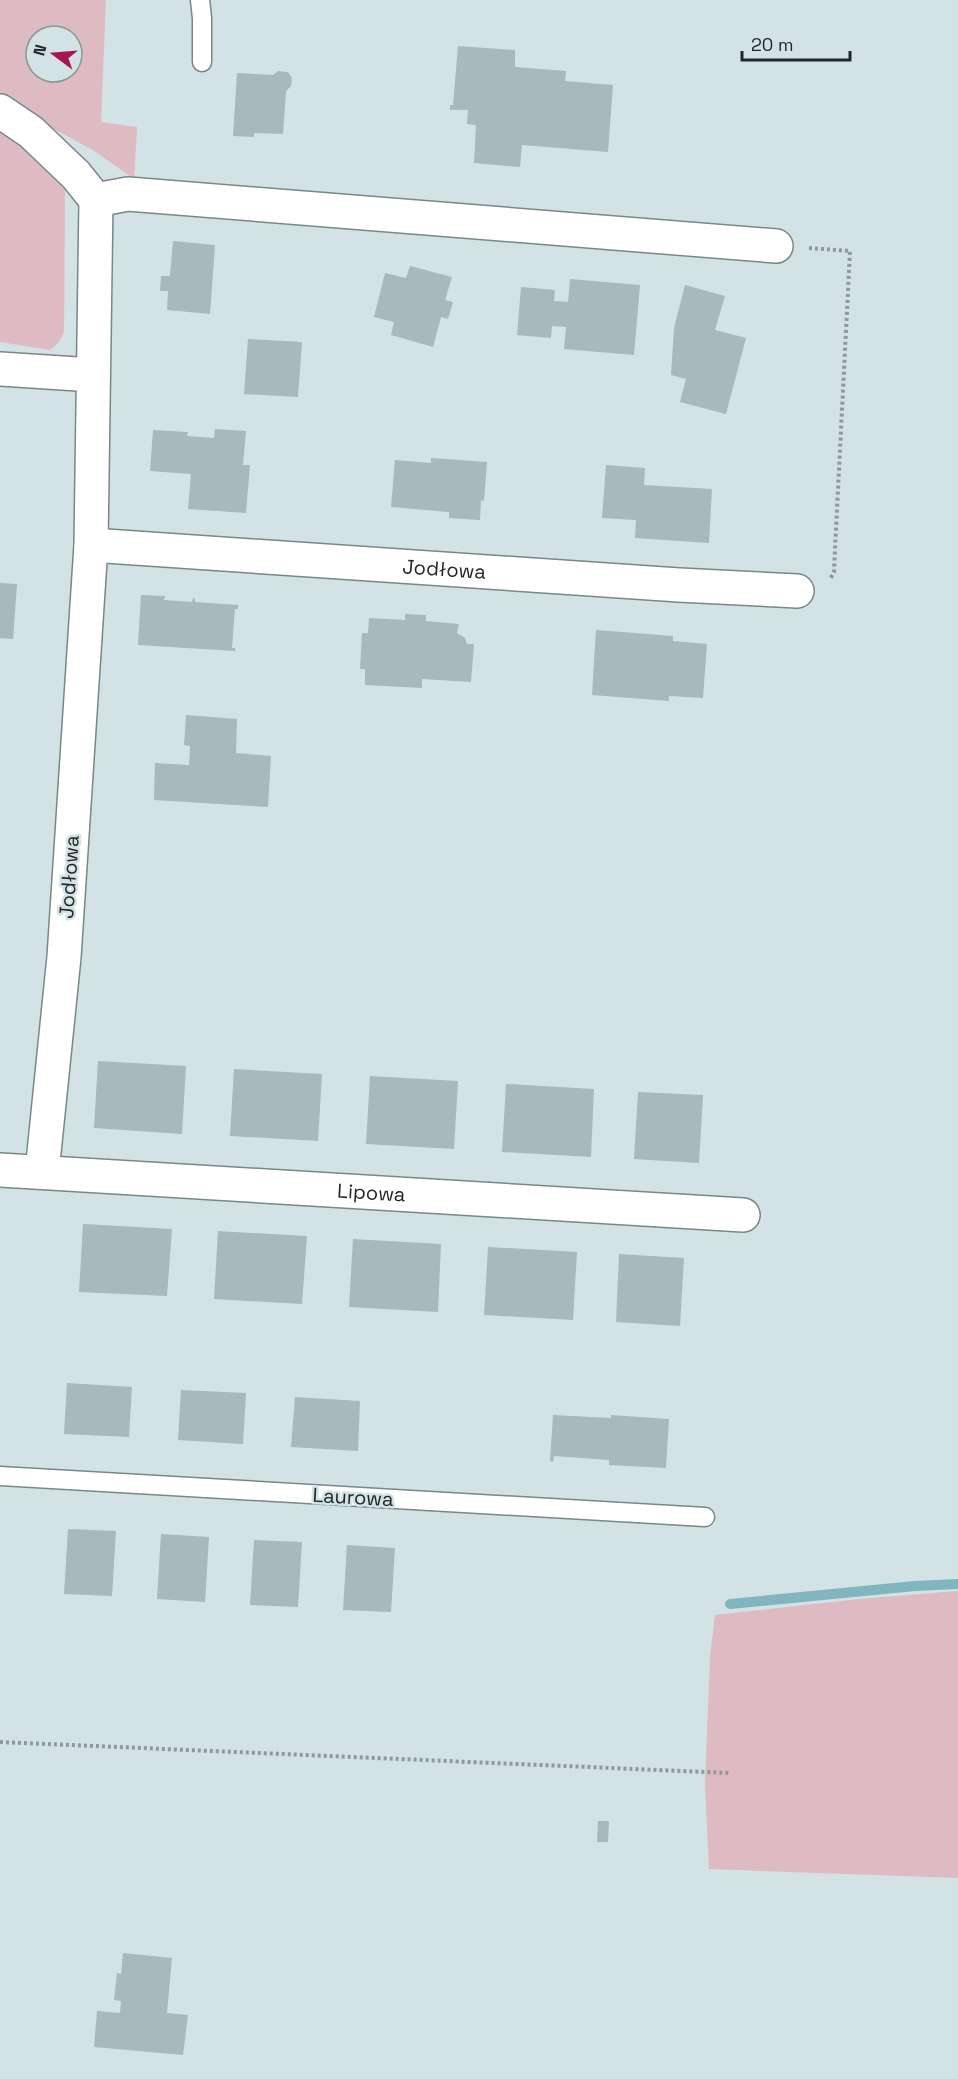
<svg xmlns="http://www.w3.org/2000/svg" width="958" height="2079" font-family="'Space Grotesk',sans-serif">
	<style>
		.green { fill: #debbc3; fill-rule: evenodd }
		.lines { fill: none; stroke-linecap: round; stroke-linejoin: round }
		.stream { stroke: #81b5c0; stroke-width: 10 }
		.building { fill: #a8b8bb }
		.lane-casing { stroke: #78878a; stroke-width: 21 }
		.street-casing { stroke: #78878a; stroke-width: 36 }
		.path { stroke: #8d999b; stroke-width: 4; stroke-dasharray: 3 3; stroke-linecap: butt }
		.lane { stroke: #fff; stroke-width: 18 }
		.street { stroke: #fff; stroke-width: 33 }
		.labels { text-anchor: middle; stroke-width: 5; stroke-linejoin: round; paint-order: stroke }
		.street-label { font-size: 20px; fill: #212728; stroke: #d2e2e5 }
	</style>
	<rect width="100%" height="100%" fill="#d2e2e5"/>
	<g class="green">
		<path d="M0 0H106L101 122 137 127 134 179 93 150 35 119 0 93ZM36 36H72V72H36Z"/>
		<polygon points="0,120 32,147 65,191 64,332 59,342 50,350 0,342"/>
		<polygon points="958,1591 958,1878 709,1869 705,1784 710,1657 715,1615 859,1599"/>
	</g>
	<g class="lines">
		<polyline class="stream" points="730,1604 915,1586 958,1584"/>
	</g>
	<g class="building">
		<polygon points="458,46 515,50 515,67 566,71 565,81 613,85 608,152 522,145 520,167 474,163 476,125 467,124 468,110 450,110 450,105 453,105"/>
		<polygon points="278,71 288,72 292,78 291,86 286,91 283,134 254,133 254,137 233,136 237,73 273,75"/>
		<polygon points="173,241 215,245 210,314 167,310 168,291 160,291 161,276 170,276"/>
		<polygon points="410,266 452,277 445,300 453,302 448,319 441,317 433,347 391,335 394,322 374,317 385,273 406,278"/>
		<polygon points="570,279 640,285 634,355 564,349 566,327 552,326 551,338 517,335 521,287 555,290 554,301 568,302"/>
		<polygon points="685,285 725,296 715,330 746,338 726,414 680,402 686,379 671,375 674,328"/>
		<polygon points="248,339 302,342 298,397 244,394"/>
		<polygon points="215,429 246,431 243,465 250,465 246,513 188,509 191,474 150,471 153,430 188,432 187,436 214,438"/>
		<polygon points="431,458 487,462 484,501 481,500 480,520 449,518 449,512 391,507 395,460 431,463"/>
		<polygon points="606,465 645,468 644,485 712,489 709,543 635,538 636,520 602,518"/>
		<polygon points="0,583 17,584 13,639 0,638"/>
		<polygon points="141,595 165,596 164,600 192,602 193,598 195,599 195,602 238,605 238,609 235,609 232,648 235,648 235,651 138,645"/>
		<polygon points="405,614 426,615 426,621 459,624 457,633 465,638 467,644 474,644 471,682 422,679 422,688 365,685 365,669 360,669 362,633 368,633 369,618 405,620"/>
		<polygon points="596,630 673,636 673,641 707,644 703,698 669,696 669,701 592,695"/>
		<polygon points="186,715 237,719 236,753 271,756 268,807 154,800 155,763 189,765 190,746 184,745"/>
		<polygon points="98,1061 186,1066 182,1134 94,1128"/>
		<polygon points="234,1069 322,1074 318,1141 230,1136"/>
		<polygon points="370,1076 458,1081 454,1149 366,1144"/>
		<polygon points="506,1084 594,1089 591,1157 502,1152"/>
		<polygon points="638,1092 703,1095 699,1163 634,1159"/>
		<polygon points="83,1224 172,1229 167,1296 79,1292"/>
		<polygon points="218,1231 307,1236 302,1304 214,1299"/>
		<polygon points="353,1239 441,1244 438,1312 349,1307"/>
		<polygon points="488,1247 577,1252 573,1320 484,1315"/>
		<polygon points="619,1254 684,1258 680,1326 616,1322"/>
		<polygon points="67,1383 132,1387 129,1437 64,1434"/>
		<polygon points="181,1390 246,1393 243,1444 178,1440"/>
		<polygon points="295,1397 360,1401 358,1451 291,1447"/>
		<polygon points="553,1415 611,1418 611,1415 669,1419 666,1468 609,1465 609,1460 554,1456 553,1462 550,1461"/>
		<polygon points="68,1529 116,1531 112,1596 64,1594"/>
		<polygon points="161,1534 209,1537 205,1602 157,1599"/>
		<polygon points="254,1540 302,1542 298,1607 250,1605"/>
		<polygon points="347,1545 395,1548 391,1612 343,1610"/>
		<polygon points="598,1821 609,1821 608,1842 597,1842"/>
		<polygon points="123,1953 172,1958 167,2013 188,2015 183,2055 94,2047 97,2011 120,2013 121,2001 114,2000 117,1973 121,1974"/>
	</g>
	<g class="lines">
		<g class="lane-casing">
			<g id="lane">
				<polyline points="200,0 202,18 202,62"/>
				<polyline points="0,1476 705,1517"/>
			</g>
		</g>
		<g class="street-casing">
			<g id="street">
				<polyline points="0,111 31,132 76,175 96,200 91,545 64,957 42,1172"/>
				<polyline points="96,200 128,194 776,246"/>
				<polyline points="0,369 93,375"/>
				<path id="s1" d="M91 545 679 585 797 591"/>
				<path id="s2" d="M0 1170 743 1215"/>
			</g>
		</g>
		<g class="path">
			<polyline points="809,248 850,251 835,549 834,572 830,579"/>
			<polyline points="0,1742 729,1773"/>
		</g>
		<use href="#lane" class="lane"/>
		<use href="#street" class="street"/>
	</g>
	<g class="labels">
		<g class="street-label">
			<text dy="7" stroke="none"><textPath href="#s1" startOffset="354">Jodłowa</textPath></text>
			<text transform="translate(69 877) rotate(-86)" y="7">Jodłowa</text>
			<text dy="7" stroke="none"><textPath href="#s2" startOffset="372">Lipowa</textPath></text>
			<text transform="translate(353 1497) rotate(3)" y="7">Laurowa</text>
		</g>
	</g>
	<g transform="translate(54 54) rotate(286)"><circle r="28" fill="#d2e2e5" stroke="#8b9799" stroke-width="1.5"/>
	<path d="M0-4.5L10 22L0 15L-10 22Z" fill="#a81652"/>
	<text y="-9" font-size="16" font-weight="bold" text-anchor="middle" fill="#212728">N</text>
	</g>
	<path d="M742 51v9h108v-9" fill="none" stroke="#212728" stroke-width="3"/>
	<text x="751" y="51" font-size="18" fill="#212728" stroke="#d2e2e5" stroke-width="4.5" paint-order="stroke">20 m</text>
</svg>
